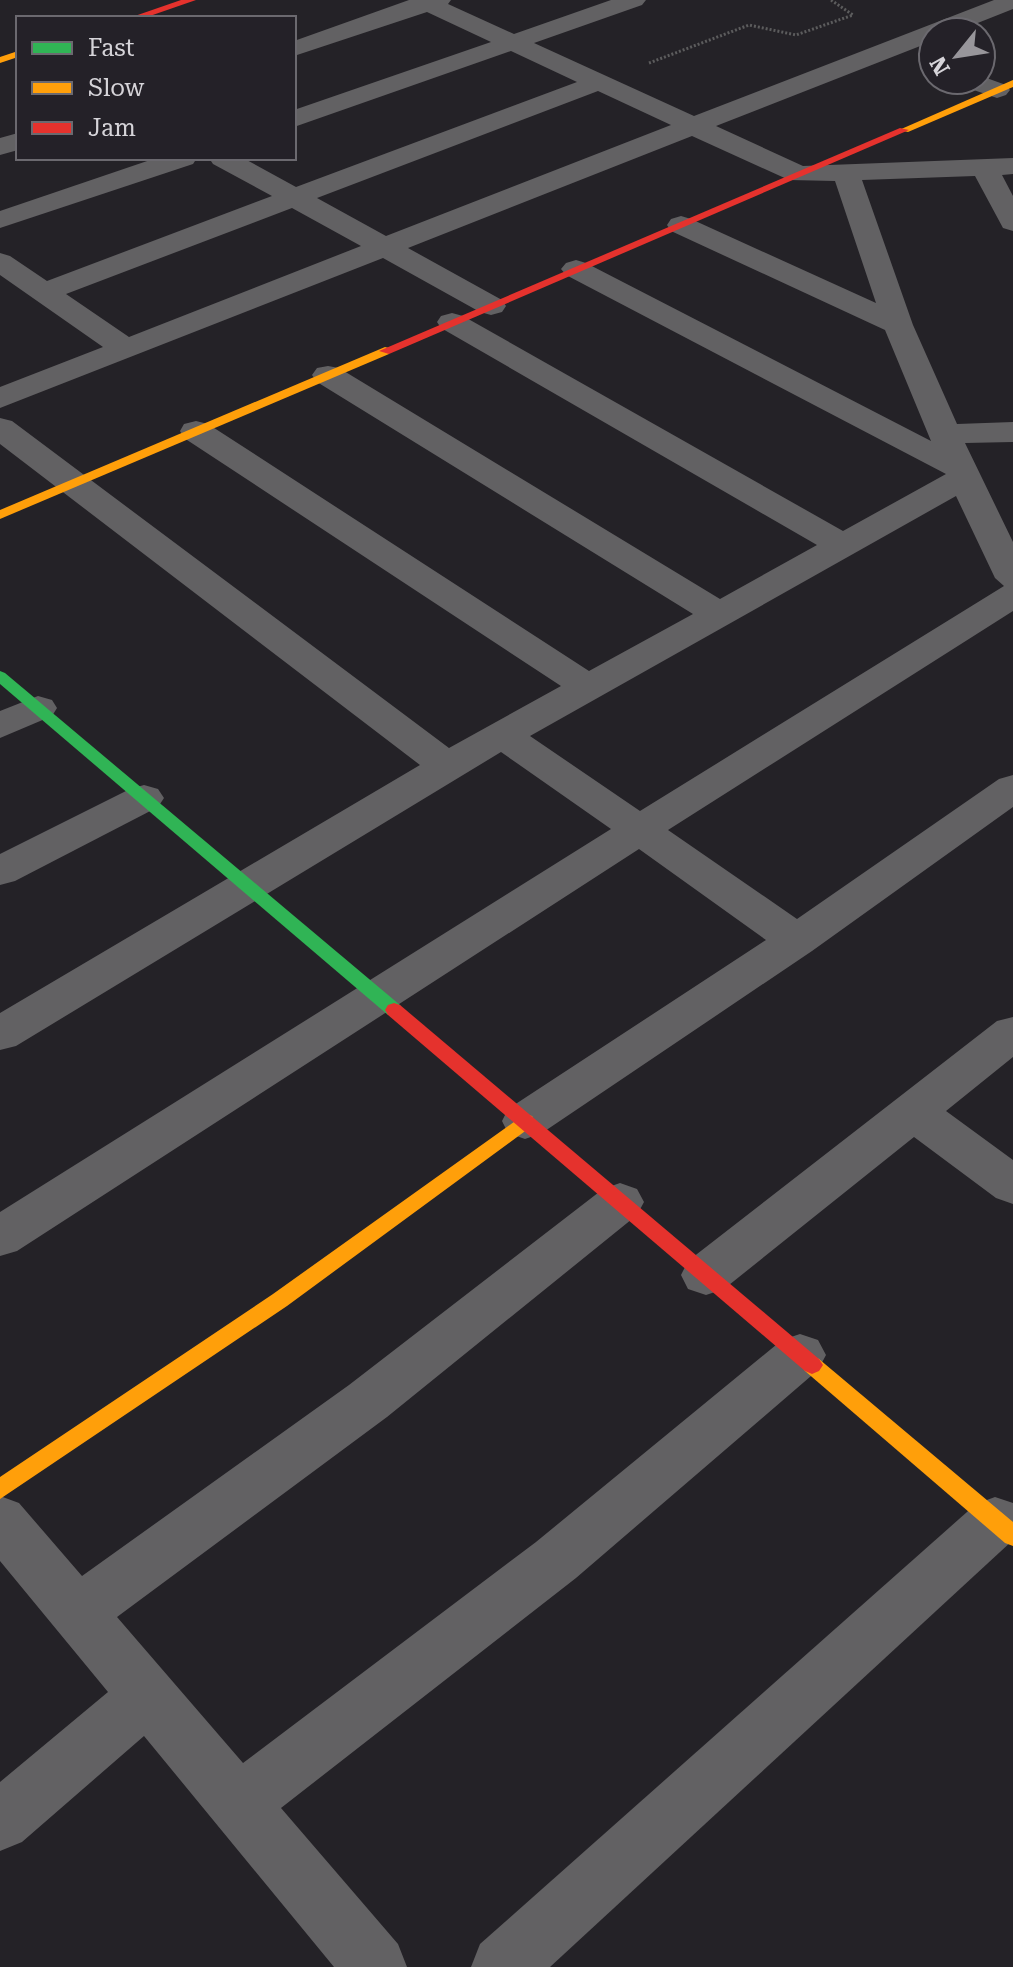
<svg xmlns="http://www.w3.org/2000/svg" width="1013" height="1967" font-family="'Roboto Serif',serif">
	<style>
		.lines { fill: none; stroke-linecap: round; stroke-linejoin: round }
		.path { stroke: #5c5c5d; stroke-width: 3; stroke-dasharray: 2 2; stroke-linecap: butt }
		.street { fill: #626163; fill-rule: evenodd }
		.fast { fill: #30b455; fill-rule: evenodd }
		.slow { fill: #ff9f0a; fill-rule: evenodd }
		.jam { fill: #e5322d; fill-rule: evenodd }
	</style>
	<rect width="100%" height="100%" fill="#242227"/>
	<g class="lines">
		<polyline class="path" points="649,63 749,25 796,35 853,15 831,0"/>
		<g class="street">
			<path d="M409 0H451L448 4 514 34 611 0H646L642 5 534 43 694 116 994 0H1013V9L955 32H933V41L716 126 803 166 1013 158V174L1002 175 1013 196V231L1003 228 975 176 862 180 913 325 957 424 1013 422V442L965 443 1013 542V611L668 830 797 919 999 779 1013 775V807L812 951 542 1133 525 1139 508 1133 502 1121 508 1109 766 940 639 849 17 1251 0 1256V1212L611 829 501 752 16 1046 0 1050V1013L420 765 0 444V418L12 421 449 748 561 686 184 438 180 431 184 424 196 421 208 424 589 671 693 614 317 382 312 375 317 368 328 366 339 368 720 599 817 545 441 328 437 322 441 316 452 313 463 316 843 531 946 474 566 275 561 269 566 263 576 260 586 263 931 441 885 330 671 231 667 225 671 219 681 216 691 219 876 303 835 181 789 180 692 136 408 248 502 300 506 306 502 312 491 315 480 312 383 258 0 408V387L103 347 0 275V253L10 256 47 281 272 196 213 164 209 158H243L296 187 577 82 511 51 294 127V110L491 42 427 12 294 56V41ZM598 91 671 125 386 236 317 198ZM292 208 361 246 129 337 66 294ZM956 496 995 578 1004 586 640 811 530 736Z"/>
			<polygon points="981,76 1006,85 1010,90 1006,95 997,98 959,85 955,80 981,80"/>
			<polygon points="18,133 18,150 0,155 0,138"/>
			<polygon points="156,158 197,158 193,164 0,228 0,211"/>
			<polygon points="38,696 52,700 57,708 52,716 0,738 0,711"/>
			<polygon points="144,785 158,789 164,798 158,807 15,881 0,885 0,854 130,789"/>
			<polygon points="1013,1017 1013,1057 946,1111 1013,1160 1013,1204 996,1198 914,1137 724,1289 706,1295 688,1289 681,1275 688,1261 997,1021"/>
			<polygon points="620,1183 637,1189 644,1202 637,1215 387,1417 117,1617 243,1763 536,1542 782,1340 800,1334 818,1340 826,1355 818,1370 576,1578 281,1808 398,1944 407,1967 334,1967 144,1736 22,1842 0,1851 0,1782 108,1692 0,1561 0,1496 19,1503 82,1576 349,1385 603,1189"/>
			<polygon points="995,1497 1013,1503 1013,1540 550,1967 471,1967 480,1944 976,1504"/>
		</g>
		<polygon class="fast" points="0,671 5,673 400,1005 403,1010 400,1015 388,1015 0,684"/>
		<g class="slow">
			<polygon points="18,51 18,57 0,63 0,57"/>
			<polygon points="1013,80 1013,87 908,132 899,130"/>
			<polygon points="385,347 389,348 389,354 0,519 0,510"/>
			<polygon points="525,1114 532,1116 535,1121 532,1126 287,1306 0,1499 0,1477 273,1294"/>
			<polygon points="812,1356 819,1359 1013,1522 1013,1546 1005,1543 805,1371 801,1365 805,1359"/>
		</g>
		<g class="jam">
			<polygon points="181,0 196,0 144,18 129,18"/>
			<polygon points="900,128 909,130 389,354 379,351"/>
			<polygon points="394,1003 400,1005 819,1359 823,1365 819,1371 812,1374 805,1371 388,1015 385,1010 388,1005"/>
		</g>
	</g>
	<rect x="16" y="16" width="280" height="144" fill="#242128" stroke="#6b696f" stroke-width="2"/>
	<rect x="32" y="42" width="40" height="12" fill="#30b455" stroke="#6b696f" stroke-width="2"/>
	<text x="88" y="56" font-size="24" fill="#d6d4d9">Fast</text>
	<rect x="32" y="82" width="40" height="12" fill="#ff9f0a" stroke="#6b696f" stroke-width="2"/>
	<text x="88" y="96" font-size="24" fill="#d6d4d9">Slow</text>
	<rect x="32" y="122" width="40" height="12" fill="#e5322d" stroke="#6b696f" stroke-width="2"/>
	<text x="88" y="136" font-size="24" fill="#d6d4d9">Jam</text>
	<g transform="translate(957 56) rotate(240)"><circle r="38" fill="#242128" stroke="#6b696f" stroke-width="2"/>
	<path d="M0-6L14 30L0 20L-14 30Z" fill="#98969b"/>
	<text y="-12" font-size="22" font-weight="bold" text-anchor="middle" fill="#d6d4d9">N</text>
	</g>
</svg>
